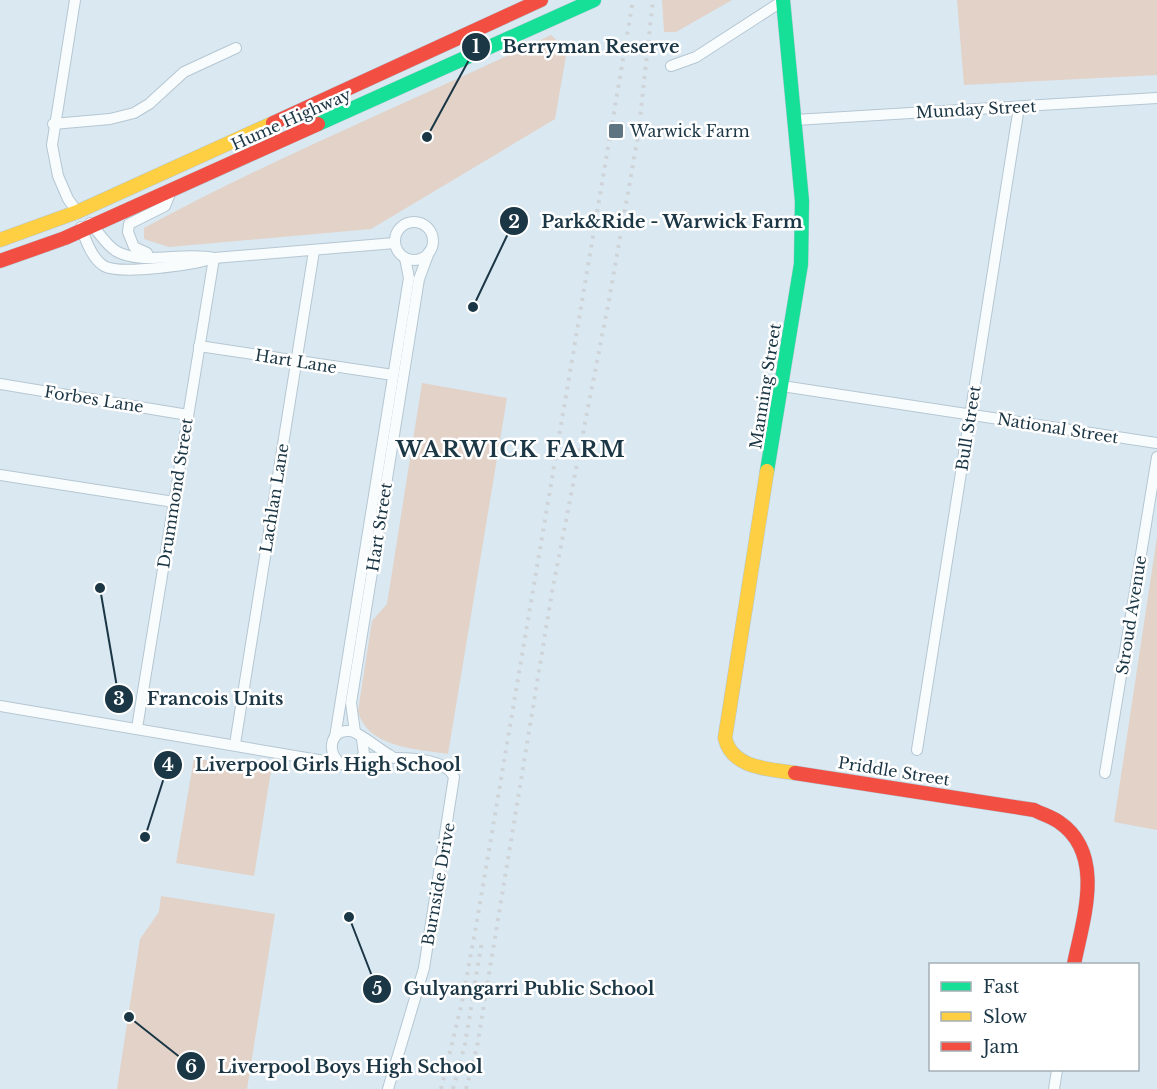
<svg xmlns="http://www.w3.org/2000/svg" width="1157" height="1089" font-family="'Libre Baskerville',serif">
	<style>
		.green { fill: #e2d2c8 }
		.lines { fill: none; stroke-linecap: round; stroke-linejoin: round }
		.street-casing { stroke: #b4c7d3; stroke-width: 12 }
		.fast-casing { stroke: #b4c7d3; stroke-width: 15 }
		.slow-casing { stroke: #b4c7d3; stroke-width: 15 }
		.jam-casing { stroke: #b4c7d3; stroke-width: 15 }
		.street { stroke: #f9fcfd; stroke-width: 10 }
		.fast { stroke: #16e098; stroke-width: 14 }
		.slow { stroke: #ffcf43; stroke-width: 14 }
		.jam { stroke: #f24e42; stroke-width: 14 }
		.rail { stroke: #cfd4d8; stroke-width: 4; stroke-dasharray: 3 6; stroke-linecap: butt }
		.poi-dot { fill: #5e7481; stroke: #fff; stroke-width: 2 }
		.labels { text-anchor: middle; stroke-width: 5; stroke-linejoin: round; paint-order: stroke }
		.street-label { font-size: 16px; fill: #1b3645; stroke: #fff }
		.poi-label { font-size: 16px; fill: #1b3645; stroke: #fff; text-anchor: start }
		.district-label { font-size: 22px; font-weight: bold; letter-spacing: 1.5px; fill: #1b3645; stroke: #fff }
		.leader { fill: none; stroke: #1b3645; stroke-width: 2 }
		.callout-dot { fill: #1b3645; stroke: #fff; stroke-width: 2 }
		.mark-label { font-size: 18px; text-anchor: middle; font-weight: bold; fill: #fff }
		.callout-label { font-size: 18px; text-anchor: middle; font-weight: bold; fill: #1b3645; stroke: #fff; stroke-width: 5; stroke-linejoin: round; paint-order: stroke }
	</style>
	<rect width="100%" height="100%" fill="#dae8f1"/>
	<g class="green">
		<polygon points="662,0 732,0 676,32 664,32"/>
		<polygon points="957,0 1157,0 1157,75 964,85"/>
		<path d="M551 35 567 50 555 119 371 229 169 247 144 239V228C276 156 416 100 551 35Z"/>
		<path d="M422 383 507 398 448 754C418 749 367 748 358 711L372 621 387 604Z"/>
		<polygon points="1157,537 1157,830 1114,822"/>
		<polygon points="194,758 271,771 254,876 176,863"/>
		<polygon points="161,896 275,914 247,1089 117,1089 140,939 159,912"/>
	</g>
	<g class="lines">
		<g class="street-casing">
			<g id="street">
				<polyline points="75,0 52,145 58,176 68,199 78,213"/>
				<polyline points="671,66 696,57 784,0"/>
				<polyline points="795,120 1157,98"/>
				<polyline points="53,124 110,119 134,113 149,104 184,72 236,48"/>
				<circle cx="414" cy="241" r="19"/>
				<path d="M90 223C99 232 105 244 116 251 141 266 184 251 214 258L395 243"/>
				<path d="M81 227C85 239 92 259 104 266 119 275 196 265 213 258"/>
				<polyline points="147,253 134,247 128,232 129,224 165,206 171,191"/>
				<polyline points="199,346 393,375"/>
				<polyline points="0,384 188,415"/>
				<polyline points="782,386 1157,443"/>
				<polyline points="0,475 174,502"/>
				<polyline points="0,706 348,765 358,762 364,754 362,739"/>
				<polyline points="137,728 214,258"/>
				<polyline points="355,732 351,703 419,279 429,252"/>
				<polyline points="335,737 409,278 405,258"/>
				<polyline points="235,744 314,251"/>
				<polyline points="917,750 1019,107"/>
				<path d="M362 758C385 758 443 753 454 777L424 968 388 1089"/>
				<path d="M342 764C326 755 329 729 350 731 359 732 380 750 391 756"/>
				<polyline points="1105,773 1157,457"/>
				<polyline points="1054,1089 1057,1070"/>
			</g>
		</g>
		<g class="fast-casing">
			<g id="fast">
				<polyline points="318,124 594,0"/>
				<polyline points="767,471 801,264 802,201 783,0"/>
			</g>
		</g>
		<g class="slow-casing">
			<g id="slow">
				<polyline points="0,240 77,212 273,123"/>
				<path d="M767 471 725 738C732 769 770 769 795 773"/>
			</g>
		</g>
		<g class="jam-casing">
			<g id="jam">
				<polyline points="273,123 541,0"/>
				<polyline points="0,261 65,238 318,124"/>
				<path d="M795 773 1034 810C1042 814 1052 817 1059 822 1106 854 1083 919 1074 964"/>
			</g>
		</g>
		<use href="#street" class="street"/>
		<use href="#fast" class="fast"/>
		<use href="#slow" class="slow"/>
		<use href="#jam" class="jam"/>
		<g class="rail">
			<polyline points="441,1089 462,1002 477,921 633,0"/>
			<polyline points="453,1089 465,1044 482,941"/>
			<polyline points="466,1089 477,1047 552,592 609,300 638,136 653,0"/>
		</g>
	</g>
	<rect class="poi-dot" x="608" y="123" width="16" height="16" rx="3"/>
	<g class="labels">
		<g class="street-label">
			<text transform="translate(976 109) rotate(-3)" y="6">Munday Street</text>
			<text transform="translate(291 119) rotate(-24)" y="6">Hume Highway</text>
			<text transform="translate(296 361) rotate(9)" y="6">Hart Lane</text>
			<text transform="translate(765 386) rotate(-81)" y="6">Manning Street</text>
			<text transform="translate(94 399) rotate(9)" y="6">Forbes Lane</text>
			<text transform="translate(968 428) rotate(-81)" y="6">Bull Street</text>
			<text transform="translate(1058 428) rotate(9)" y="6">National Street</text>
			<text transform="translate(175 493) rotate(-81)" y="6">Drummond Street</text>
			<text transform="translate(274 498) rotate(-81)" y="6">Lachlan Lane</text>
			<text transform="translate(379 527) rotate(-81)" y="6">Hart Street</text>
			<text transform="translate(1131 615) rotate(-81)" y="6">Stroud Avenue</text>
			<text transform="translate(894 771) rotate(9)" y="6">Priddle Street</text>
			<text transform="translate(438 884) rotate(-80)" y="6">Burnside Drive</text>
		</g>
		<g class="poi-label">
			<text x="630" y="137">Warwick Farm</text>
		</g>
		<g class="district-label">
			<text x="511" y="457">WARWICK FARM</text>
		</g>
	</g>
	<path class="leader" d="M427 137L476 47M473 307L514 221M100 588L119 699M145 837L168 765M349 917L377 989M129 1017L191 1066"/>
	<g class="callout-dot">
		<circle cx="427" cy="137" r="6"/>
		<circle cx="473" cy="307" r="6"/>
		<circle cx="100" cy="588" r="6"/>
		<circle cx="145" cy="837" r="6"/>
		<circle cx="349" cy="917" r="6"/>
		<circle cx="129" cy="1017" r="6"/>
		<circle cx="476" cy="47" r="15"/>
		<circle cx="514" cy="221" r="15"/>
		<circle cx="119" cy="699" r="15"/>
		<circle cx="168" cy="765" r="15"/>
		<circle cx="377" cy="989" r="15"/>
		<circle cx="191" cy="1066" r="15"/>
	</g>
	<g class="mark-label">
		<text x="476" y="53">1</text>
		<text x="514" y="228">2</text>
		<text x="119" y="705">3</text>
		<text x="168" y="771">4</text>
		<text x="377" y="995">5</text>
		<text x="191" y="1073">6</text>
	</g>
	<g class="callout-label">
		<text x="591" y="53">Berryman Reserve</text>
		<text x="672" y="228">Park&amp;Ride - Warwick Farm</text>
		<text x="215" y="705">Francois Units</text>
		<text x="328" y="771">Liverpool Girls High School</text>
		<text x="529" y="995">Gulyangarri Public School</text>
		<text x="350" y="1073">Liverpool Boys High School</text>
	</g>
	<rect x="929" y="963" width="210" height="108" fill="#ffffff" stroke="#a4afb5" stroke-width="1.5"/>
	<rect x="941" y="982" width="30" height="9" fill="#16e098" stroke="#a4afb5" stroke-width="1.5"/>
	<text x="983" y="993" font-size="18" fill="#1b3645">Fast</text>
	<rect x="941" y="1012" width="30" height="9" fill="#ffcf43" stroke="#a4afb5" stroke-width="1.5"/>
	<text x="983" y="1023" font-size="18" fill="#1b3645">Slow</text>
	<rect x="941" y="1042" width="30" height="9" fill="#f24e42" stroke="#a4afb5" stroke-width="1.5"/>
	<text x="983" y="1053" font-size="18" fill="#1b3645">Jam</text>
</svg>
